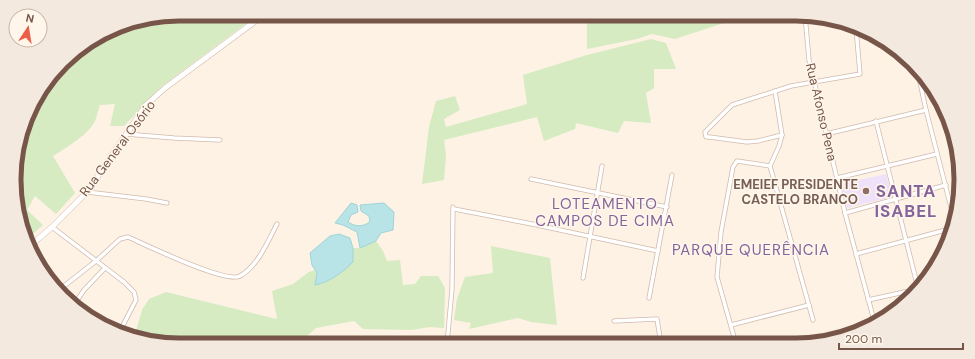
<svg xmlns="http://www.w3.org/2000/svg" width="975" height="359" font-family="'DM Sans',sans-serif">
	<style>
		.education { fill: #efe1f9 }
		.green { fill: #d6ebc2 }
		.water { fill: #b8e4e7; stroke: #9ed4d9 }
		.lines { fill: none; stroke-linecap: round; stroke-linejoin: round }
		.street-casing { stroke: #d1baad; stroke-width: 5 }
		.secondary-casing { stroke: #d4baaa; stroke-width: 6 }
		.street { stroke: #fff; stroke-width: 3.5 }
		.secondary { stroke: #fff; stroke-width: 5 }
		.education-dot { fill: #8d6e63; stroke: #fff6eb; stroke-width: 1.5 }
		.labels { text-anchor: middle; stroke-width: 3; stroke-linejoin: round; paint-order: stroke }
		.street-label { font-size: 13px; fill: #775649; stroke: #fff6eb }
		.education-label { font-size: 13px; font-weight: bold; fill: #785e54; stroke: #fff6eb; text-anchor: end }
		.quarter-label { font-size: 15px; letter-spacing: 1px; fill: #84649a; stroke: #fff6eb }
		.district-label { font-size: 17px; font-weight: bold; letter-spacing: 1px; fill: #84649a; stroke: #fff6eb }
		.rim { fill: none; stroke: #775649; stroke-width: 5 }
	</style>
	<rect width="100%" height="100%" fill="#fdf2e4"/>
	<polygon class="education" points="886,174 892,197 847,208 841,184"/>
	<g class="green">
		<path d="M180 14H259L162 86 124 126H110L115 104 100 105C98 110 97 116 95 121 87 136 67 147 53 156L75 193 56 214 35 196 27 210 43 225 28 238 17 212 15 158 36 97 71 55 126 23Z"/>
		<polygon points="587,14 751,14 675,39 652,34 637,39 587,49"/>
		<polygon points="651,39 666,43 676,69 654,69 654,88 646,93 651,123 624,121 618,133 576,123 575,129 544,141 537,117 444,140 446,155 444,180 422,184 429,127 436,101 455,96 460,110 444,119 446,127 527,104 523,75 587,55"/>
		<polygon points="376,241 383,251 387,261 400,260 403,285 415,284 421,276 438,276 445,288 444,328 430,327 411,330 363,329 354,321 316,328 297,345 180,345 134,338 142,310 149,299 166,292 277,319 272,291 293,284 309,272 315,270 321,284 341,273 353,262 353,248 360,248"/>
		<polygon points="491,246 550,258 557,325 531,322 518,318 469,329 471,323 454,320 457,299 465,277 493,273"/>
	</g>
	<g class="water">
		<path d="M351 203 357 205 358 212 351 215 348 222C356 227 362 227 370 222L369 216 361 211 360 205 384 203 394 212 393 230 381 233 376 241 360 248 357 232 343 225 335 223Z"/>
		<path d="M339 234 350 238 353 248V262C343 272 330 282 315 285L317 273 312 265 310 253 330 236Z"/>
	</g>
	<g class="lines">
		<g class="street-casing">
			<g id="street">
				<polyline points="805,15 809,60 814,81 845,213 875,324"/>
				<polyline points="918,73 926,110 955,223"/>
				<polyline points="876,121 918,288"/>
				<polyline points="126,134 174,138 220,140"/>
				<polyline points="826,134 926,110"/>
				<polyline points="782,135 758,141 747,142 709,137 706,137 705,132 732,105 791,86 860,74 856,28"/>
				<polyline points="770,166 813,320"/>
				<polyline points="770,166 779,146 782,135 775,91"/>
				<polyline points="837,178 937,154"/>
				<polyline points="531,179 667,207"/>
				<polyline points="87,192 146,199 167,203"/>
				<polyline points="454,209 532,224 658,251"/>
				<polyline points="845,213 946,185"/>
				<polyline points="52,227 124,282 134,292 136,300 120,331"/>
				<polyline points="856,254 953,228"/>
				<polyline points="583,278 602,166"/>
				<path d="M59 290 96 261 120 239 128 237C146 245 226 284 240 276 258 266 268 241 277 224"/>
				<polyline points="649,298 672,175"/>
				<polyline points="868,300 918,289"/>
				<polyline points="73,304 74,305 84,290 105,268"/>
				<polyline points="614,321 657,319 661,344"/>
				<polyline points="731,325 809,305"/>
				<polyline points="447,344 452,289 453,207"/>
				<polyline points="736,344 717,277 721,232 733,167 737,161 770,166"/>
			</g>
		</g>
		<g class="secondary-casing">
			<polyline id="secondary" points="31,245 52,227 87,192 146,105 165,88 265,14"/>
		</g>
		<use href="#street" class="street"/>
		<use href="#secondary" class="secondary"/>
	</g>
	<circle class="education-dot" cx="866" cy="191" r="4"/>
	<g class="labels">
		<g class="street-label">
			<text transform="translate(822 112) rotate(77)" y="5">Rua Afonso Pena</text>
			<text transform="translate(117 148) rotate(-53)" y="5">Rua General Osório</text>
		</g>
		<g class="education-label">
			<text x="858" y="189">EMEIEF PRESIDENTE<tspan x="858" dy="15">CASTELO BRANCO</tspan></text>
		</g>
		<g class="quarter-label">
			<text x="605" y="209">LOTEAMENTO<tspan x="605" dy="17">CAMPOS DE CIMA</tspan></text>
			<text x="751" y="255">PARQUE QUERÊNCIA</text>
		</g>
		<g class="district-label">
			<text x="906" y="197">SANTA<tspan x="906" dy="20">ISABEL</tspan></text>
		</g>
	</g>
	<path d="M0 0H975V359H0ZM179 21H796A158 158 0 0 1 954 179V180A158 158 0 0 1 796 338H179A158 158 0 0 1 21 180V179A158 158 0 0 1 179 21Z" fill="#f4e9de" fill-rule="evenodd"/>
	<path class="rim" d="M179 21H796A158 158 0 0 1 954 179V180A158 158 0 0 1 796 338H179A158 158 0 0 1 21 180V179A158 158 0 0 1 179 21Z"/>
	<g transform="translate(28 28) rotate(12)"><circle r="19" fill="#fff6eb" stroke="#c9b6aa"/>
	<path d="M0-3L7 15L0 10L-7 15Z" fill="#eb5f46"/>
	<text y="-6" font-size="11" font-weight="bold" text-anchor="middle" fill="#775649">N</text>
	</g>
	<path d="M839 343v6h124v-6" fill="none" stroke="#775649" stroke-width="2"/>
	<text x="845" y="343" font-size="12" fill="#775649" stroke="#fff6eb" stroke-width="3" paint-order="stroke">200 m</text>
</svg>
